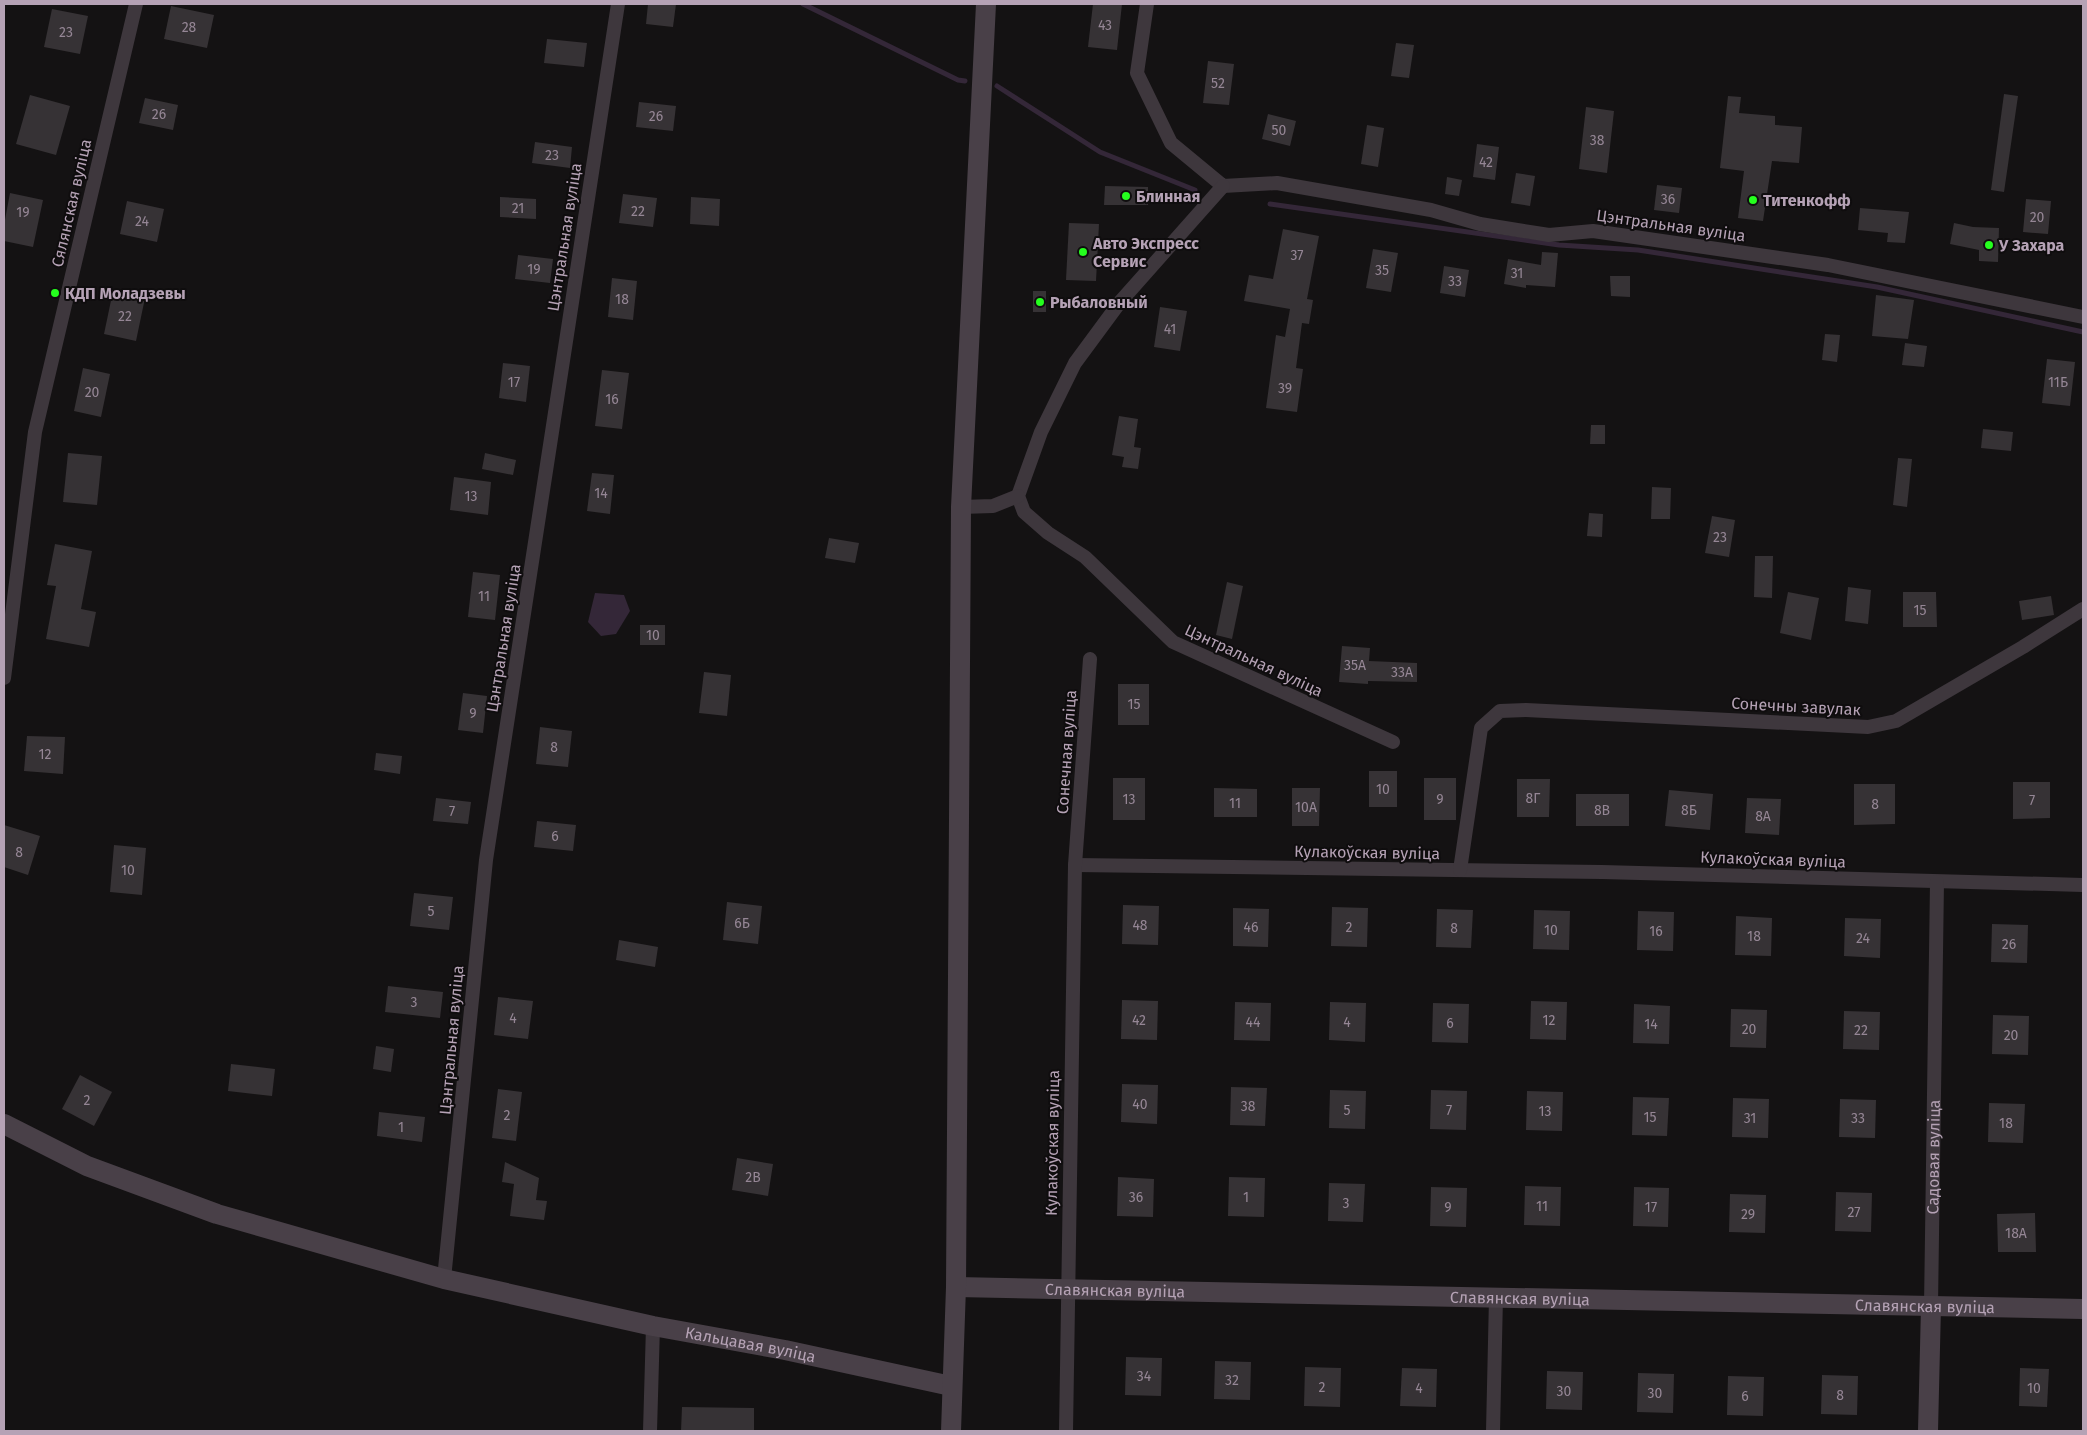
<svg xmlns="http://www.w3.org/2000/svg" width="2087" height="1435" font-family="'Fira Sans',sans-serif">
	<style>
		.water { fill: #342738 }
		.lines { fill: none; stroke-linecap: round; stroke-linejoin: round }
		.stream { stroke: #342738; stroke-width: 5 }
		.building { fill: #363235 }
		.street { stroke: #3e373d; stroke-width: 14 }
		.secondary { stroke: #494048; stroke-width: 20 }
		.poi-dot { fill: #25ff1e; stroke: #0f0d0e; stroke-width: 2 }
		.labels { text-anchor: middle; stroke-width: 4; stroke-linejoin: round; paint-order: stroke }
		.number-label { font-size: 14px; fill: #958695 }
		.poi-label { font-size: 16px; font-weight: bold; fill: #b5a2b5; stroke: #0f0d0e; text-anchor: start }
		.street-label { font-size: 16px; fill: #b5a2b5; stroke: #0f0d0e }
	</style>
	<rect width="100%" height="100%" fill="#141213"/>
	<polygon class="water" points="595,593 624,595 630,611 616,634 601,636 588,622"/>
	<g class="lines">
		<g class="stream">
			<polyline points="803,4 958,80 965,81"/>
			<polyline points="997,86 1100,152 1195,190"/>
			<polyline points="1270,204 1559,245 1638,250 1877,287 2083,332"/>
		</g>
	</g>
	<g class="building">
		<polygon points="648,4 676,4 673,27 646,24"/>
		<polygon points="1093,4 1122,4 1117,50 1088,47"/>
		<polygon points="171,6 214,15 207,48 164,39"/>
		<polygon points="52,9 88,16 80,54 44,47"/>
		<polygon points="547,39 587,43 584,67 544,63"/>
		<polygon points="1396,43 1414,45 1409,78 1391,76"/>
		<polygon points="1208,61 1234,64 1229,105 1203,103"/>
		<polygon points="2004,94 2018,96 2004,192 1991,190"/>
		<polygon points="30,95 70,106 56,155 16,144"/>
		<polygon points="1728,96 1741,97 1739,113 1775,116 1775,125 1802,127 1799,163 1772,161 1763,221 1738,218 1744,171 1720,168"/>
		<polygon points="145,98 178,105 173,130 139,123"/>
		<polygon points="639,102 676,106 673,131 636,127"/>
		<polygon points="1586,107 1614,111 1607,173 1579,169"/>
		<polygon points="1268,114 1296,121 1290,146 1262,139"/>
		<polygon points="1367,125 1384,128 1378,167 1361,164"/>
		<polygon points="535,142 572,147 570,168 532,163"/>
		<polygon points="1477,144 1499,147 1495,180 1473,177"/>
		<polygon points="1516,173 1535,176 1530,206 1511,203"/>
		<polygon points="1447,177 1462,180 1459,196 1445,194"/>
		<polygon points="1657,185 1682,188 1679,213 1654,210"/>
		<polygon points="1105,186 1148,187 1148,205 1104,205"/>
		<polygon points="10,193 43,200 33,247 4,241 4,225"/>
		<polygon points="623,194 657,198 653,227 619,223"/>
		<polygon points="500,197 536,199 536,219 500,217"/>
		<polygon points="691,197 720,199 719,226 690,224"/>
		<polygon points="2026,199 2051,201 2048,234 2023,232"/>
		<polygon points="127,201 164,209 157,242 120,234"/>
		<polygon points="1860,208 1909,212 1905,243 1887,242 1888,233 1858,230"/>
		<polygon points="1069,223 1099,224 1096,281 1066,280"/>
		<polygon points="1954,223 1973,227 1999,228 1998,262 1979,261 1979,250 1950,244"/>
		<polygon points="1283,229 1319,236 1307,299 1313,300 1309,324 1302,323 1296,368 1303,369 1297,412 1266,408 1276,335 1285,337 1290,309 1244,301 1249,275 1273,279"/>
		<polygon points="1373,249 1398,253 1391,292 1366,288"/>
		<polygon points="1542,252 1558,253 1555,287 1526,285 1526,288 1504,284 1508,259 1541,265"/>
		<polygon points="518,255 553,259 550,283 515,279"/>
		<polygon points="1444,266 1469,270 1465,297 1440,293"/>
		<polygon points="1610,276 1630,276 1630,297 1611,296"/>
		<polygon points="612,278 637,281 633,320 608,317"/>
		<polygon points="113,291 145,298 136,341 104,334"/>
		<rect x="1033" y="291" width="13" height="21"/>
		<polygon points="1876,295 1914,300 1908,339 1872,336"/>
		<polygon points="1160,307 1187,311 1180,351 1154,347"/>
		<polygon points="1825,334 1840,335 1837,362 1822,360"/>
		<polygon points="1905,343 1927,346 1924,367 1902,365"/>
		<polygon points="2047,359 2075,362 2070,406 2042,403"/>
		<polygon points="503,363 530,366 526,402 499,398"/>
		<polygon points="83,368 110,374 101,417 74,411"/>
		<polygon points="602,370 629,373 622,429 595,426"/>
		<polygon points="1119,416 1138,419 1134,447 1141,448 1138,469 1122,467 1124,457 1112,455"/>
		<polygon points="1591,425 1605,425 1605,444 1590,444"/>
		<polygon points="1983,429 2013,432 2011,451 1981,448"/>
		<polygon points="68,453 102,456 97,505 63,502"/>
		<polygon points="485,453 516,460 513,475 482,469"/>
		<polygon points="1898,458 1912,459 1907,507 1893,505"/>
		<polygon points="592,473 614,475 610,514 587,511"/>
		<polygon points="454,477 491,482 488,515 450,510"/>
		<polygon points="1652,487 1671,488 1670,519 1651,519"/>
		<polygon points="1589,513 1603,514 1602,537 1587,536"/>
		<polygon points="1712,516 1735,520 1729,557 1705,553"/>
		<polygon points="829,538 859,543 855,563 825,558"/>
		<polygon points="55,544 92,551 81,609 96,612 89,647 46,639 56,586 47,585"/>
		<polygon points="1755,556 1773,556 1772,598 1754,597"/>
		<polygon points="473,572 500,575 495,620 468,617"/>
		<polygon points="1227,582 1243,586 1232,639 1216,635"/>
		<polygon points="1848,587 1871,590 1868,624 1845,621"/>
		<polygon points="1788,592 1819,598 1811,640 1780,633"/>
		<polygon points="1903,592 1936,592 1937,627 1903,627"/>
		<polygon points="2051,596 2054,615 2022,620 2019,601"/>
		<rect x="640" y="625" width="25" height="20"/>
		<polygon points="1342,646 1370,648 1369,661 1417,663 1417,682 1368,681 1368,684 1339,682"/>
		<polygon points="704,672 731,675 727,716 699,713"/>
		<rect x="1118" y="684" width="31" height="41"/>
		<polygon points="463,693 487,696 483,733 458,730"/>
		<polygon points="540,727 572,731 568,767 536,764"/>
		<polygon points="27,736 65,737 63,774 24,771"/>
		<polygon points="376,753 402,756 400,774 374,770"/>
		<rect x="1369" y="771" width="28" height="36"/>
		<rect x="1113" y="778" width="32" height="42"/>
		<rect x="1424" y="778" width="32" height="42"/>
		<polygon points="1517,779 1550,779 1549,817 1517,817"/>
		<polygon points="2013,782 2050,782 2050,818 2013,819"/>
		<polygon points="1854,784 1895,784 1895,824 1854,825"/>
		<polygon points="1214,788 1257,789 1257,817 1214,817"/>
		<polygon points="1292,788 1320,788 1319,826 1292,826"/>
		<polygon points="1669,790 1713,794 1710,830 1665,826"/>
		<rect x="1576" y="794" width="53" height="32"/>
		<polygon points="436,798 471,802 468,824 433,821"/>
		<polygon points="1747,798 1781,799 1779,835 1745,833"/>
		<polygon points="537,821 576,825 573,851 534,847"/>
		<polygon points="4,825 40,836 28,875 4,867"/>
		<polygon points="114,845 146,848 142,895 110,892"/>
		<polygon points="414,893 453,897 449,930 410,926"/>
		<polygon points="727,902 762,906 758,944 723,940"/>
		<polygon points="1123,905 1159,906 1158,945 1122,944"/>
		<polygon points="1332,907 1368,908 1367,947 1331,946"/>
		<polygon points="1233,908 1269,909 1268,947 1233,946"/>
		<polygon points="1437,909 1473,910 1471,948 1436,947"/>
		<polygon points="1534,910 1570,911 1569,950 1533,949"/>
		<polygon points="1638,911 1674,912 1673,951 1637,950"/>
		<polygon points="1736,916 1772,918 1771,956 1735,955"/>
		<polygon points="1845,918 1881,919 1880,958 1844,956"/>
		<polygon points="1992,924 2028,925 2027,963 1991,962"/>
		<polygon points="619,940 658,947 655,967 616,960"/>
		<polygon points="388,986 443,992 440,1018 385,1012"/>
		<polygon points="498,997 533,1001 528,1039 494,1035"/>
		<polygon points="1122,1000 1158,1001 1157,1040 1121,1039"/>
		<polygon points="1531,1001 1567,1002 1566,1040 1530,1039"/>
		<polygon points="1235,1002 1271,1003 1270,1041 1234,1040"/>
		<polygon points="1330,1002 1366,1003 1365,1042 1329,1040"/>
		<polygon points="1433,1003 1469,1004 1468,1043 1432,1042"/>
		<polygon points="1634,1004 1670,1006 1669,1044 1633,1043"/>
		<polygon points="1731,1009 1767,1010 1766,1048 1730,1047"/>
		<polygon points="1844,1011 1880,1012 1879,1050 1843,1049"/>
		<polygon points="1993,1015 2029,1016 2028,1055 1992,1054"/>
		<polygon points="376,1046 394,1049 391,1072 373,1069"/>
		<polygon points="231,1064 275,1069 272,1096 228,1091"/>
		<polygon points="80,1075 112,1092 94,1126 62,1109"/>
		<polygon points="1122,1084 1158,1085 1157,1124 1121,1122"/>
		<polygon points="1231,1087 1267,1088 1265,1126 1230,1125"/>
		<polygon points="498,1089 522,1092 516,1141 492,1138"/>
		<polygon points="1330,1090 1366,1091 1365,1129 1329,1128"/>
		<polygon points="1431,1090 1467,1091 1466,1130 1430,1129"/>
		<polygon points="1527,1091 1563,1092 1562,1131 1526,1130"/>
		<polygon points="1633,1097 1669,1098 1667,1136 1632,1135"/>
		<polygon points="1733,1098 1769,1099 1768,1138 1732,1137"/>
		<polygon points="1840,1099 1876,1100 1875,1138 1839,1137"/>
		<polygon points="1989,1103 2025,1104 2023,1143 1988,1142"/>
		<polygon points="379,1112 425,1117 422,1142 377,1136"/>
		<polygon points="737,1158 773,1164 768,1196 732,1190"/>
		<polygon points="505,1162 539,1178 536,1200 547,1201 544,1220 510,1216 514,1184 502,1182"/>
		<polygon points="1118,1177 1154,1179 1153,1217 1117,1216"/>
		<polygon points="1229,1177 1265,1178 1264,1217 1228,1216"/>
		<polygon points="1329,1183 1365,1184 1363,1222 1328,1221"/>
		<polygon points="1525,1186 1561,1187 1560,1226 1524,1225"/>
		<polygon points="1431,1187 1467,1188 1466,1227 1430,1226"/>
		<polygon points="1634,1187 1669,1188 1668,1227 1633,1226"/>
		<polygon points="1836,1192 1872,1193 1871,1232 1835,1231"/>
		<polygon points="1730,1194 1766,1195 1765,1233 1729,1232"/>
		<polygon points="2035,1213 2036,1252 1998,1252 1997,1214"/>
		<polygon points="1126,1357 1162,1358 1161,1396 1125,1395"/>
		<polygon points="1215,1361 1251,1362 1250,1400 1214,1399"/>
		<polygon points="1305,1367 1341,1368 1340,1407 1304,1406"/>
		<polygon points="1402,1368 1437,1369 1436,1407 1400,1406"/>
		<polygon points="2020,1368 2049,1369 2047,1407 2019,1406"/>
		<polygon points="1547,1371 1583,1372 1582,1410 1546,1409"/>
		<polygon points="1638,1373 1674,1374 1673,1413 1637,1412"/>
		<polygon points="1822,1375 1858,1376 1857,1415 1821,1414"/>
		<polygon points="1728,1376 1764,1377 1763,1416 1727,1415"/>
		<polygon points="682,1407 754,1408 754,1431 681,1431"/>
	</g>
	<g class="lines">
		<g class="street">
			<polyline points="1147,4 1137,73 1171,143 1223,186 1277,183 1431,210 1480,224 1549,235 1593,231 1828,265 2083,317"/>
			<polyline points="1223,186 1120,302 1075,363 1041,432 1018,496 1024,512 1048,533 1085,557 1173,642 1393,742"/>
			<polyline points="961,507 993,506 1018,496"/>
			<polyline points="4,678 35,432 136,4"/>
			<polyline points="1075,865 1602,872 2083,885"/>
			<polyline points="1460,870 1481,728 1500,711 1526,710 1868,727 1896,721 2023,647 2083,609"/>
			<polyline points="444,1279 486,860 618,4"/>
			<path id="s1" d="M1931 1306 1937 882"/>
			<polyline points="650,1431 653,1326"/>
			<polyline points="1066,1431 1075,865 1090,659"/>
			<polyline points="1493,1431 1496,1297"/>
		</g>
		<g class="secondary">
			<path id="s2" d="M4 1124 87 1166 217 1214 444 1279 653 1326 785 1350 951 1386"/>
			<path id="s3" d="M956 1287 2083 1309"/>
			<polyline points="951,1431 956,1287 961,507 986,4"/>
			<polyline points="1928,1431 1931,1306"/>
		</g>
	</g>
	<g class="poi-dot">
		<circle cx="1126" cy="196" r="5"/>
		<circle cx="1753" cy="200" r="5"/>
		<circle cx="1989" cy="245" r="5"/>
		<circle cx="1083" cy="252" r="5"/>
		<circle cx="55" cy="293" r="5"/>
		<circle cx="1040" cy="302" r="5"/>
	</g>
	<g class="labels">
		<g class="number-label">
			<text x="1105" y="30">43</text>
			<text x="189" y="32">28</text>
			<text x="66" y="37">23</text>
			<text x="1218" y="88">52</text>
			<text x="159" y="119">26</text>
			<text x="656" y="121">26</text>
			<text x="1279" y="135">50</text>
			<text x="1597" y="145">38</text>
			<text x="552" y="160">23</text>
			<text x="1486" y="167">42</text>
			<text x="1668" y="204">36</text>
			<text x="518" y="213">21</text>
			<text x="638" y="216">22</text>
			<text x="23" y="217">19</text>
			<text x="2037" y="222">20</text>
			<text x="142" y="226">24</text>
			<text x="1297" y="260">37</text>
			<text x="534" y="274">19</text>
			<text x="1382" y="275">35</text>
			<text x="1517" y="278">31</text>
			<text x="1455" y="286">33</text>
			<text x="622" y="304">18</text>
			<text x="125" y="321">22</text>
			<text x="1170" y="334">41</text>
			<text x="514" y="387">17</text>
			<text x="2058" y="387">11Б</text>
			<text x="1285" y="393">39</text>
			<text x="92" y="397">20</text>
			<text x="612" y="404">16</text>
			<text x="601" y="498">14</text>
			<text x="471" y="501">13</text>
			<text x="1720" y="542">23</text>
			<text x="484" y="601">11</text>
			<text x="1920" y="615">15</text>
			<text x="653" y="640">10</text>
			<text x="1355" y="670">35А</text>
			<text x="1402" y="677">33А</text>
			<text x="1134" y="709">15</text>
			<text x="473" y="718">9</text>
			<text x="554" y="752">8</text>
			<text x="45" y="759">12</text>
			<text x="1383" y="794">10</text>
			<text x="1533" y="803">8Г</text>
			<text x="1129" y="804">13</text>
			<text x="1440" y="804">9</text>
			<text x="2032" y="805">7</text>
			<text x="1235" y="808">11</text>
			<text x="1875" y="809">8</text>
			<text x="1306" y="812">10А</text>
			<text x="1602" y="815">8В</text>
			<text x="1689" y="815">8Б</text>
			<text x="452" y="816">7</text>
			<text x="1763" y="821">8А</text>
			<text x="555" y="841">6</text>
			<text x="19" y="857">8</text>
			<text x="128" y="875">10</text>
			<text x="431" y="916">5</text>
			<text x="742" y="928">6Б</text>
			<text x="1140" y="930">48</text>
			<text x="1251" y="932">46</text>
			<text x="1349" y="932">2</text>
			<text x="1454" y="933">8</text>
			<text x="1551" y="935">10</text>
			<text x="1656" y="936">16</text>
			<text x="1754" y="941">18</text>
			<text x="1863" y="943">24</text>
			<text x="2009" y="949">26</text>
			<text x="414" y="1007">3</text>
			<text x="513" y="1023">4</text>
			<text x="1139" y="1025">42</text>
			<text x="1549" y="1025">12</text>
			<text x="1253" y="1027">44</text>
			<text x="1347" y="1027">4</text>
			<text x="1450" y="1028">6</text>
			<text x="1651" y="1029">14</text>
			<text x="1749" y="1034">20</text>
			<text x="1861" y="1035">22</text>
			<text x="2011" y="1040">20</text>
			<text x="87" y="1105">2</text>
			<text x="1140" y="1109">40</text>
			<text x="1248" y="1111">38</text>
			<text x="1347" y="1115">5</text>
			<text x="1449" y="1115">7</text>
			<text x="1545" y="1116">13</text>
			<text x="507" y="1120">2</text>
			<text x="1650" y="1122">15</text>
			<text x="1750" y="1123">31</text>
			<text x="1858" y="1123">33</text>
			<text x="2006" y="1128">18</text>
			<text x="401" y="1132">1</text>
			<text x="753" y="1182">2В</text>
			<text x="1136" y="1202">36</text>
			<text x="1246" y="1202">1</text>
			<text x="1346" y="1208">3</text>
			<text x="1542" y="1211">11</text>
			<text x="1448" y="1212">9</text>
			<text x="1651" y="1212">17</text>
			<text x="1854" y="1217">27</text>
			<text x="1748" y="1219">29</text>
			<text x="2016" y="1238">18А</text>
			<text x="1144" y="1381">34</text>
			<text x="1232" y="1385">32</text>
			<text x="1322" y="1392">2</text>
			<text x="1419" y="1393">4</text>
			<text x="2034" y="1393">10</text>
			<text x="1564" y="1396">30</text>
			<text x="1655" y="1398">30</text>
			<text x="1840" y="1400">8</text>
			<text x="1745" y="1401">6</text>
		</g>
		<g class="poi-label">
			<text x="1136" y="202">Блинная</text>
			<text x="1763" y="206">Титенкофф</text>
			<text x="1093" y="249">Авто Экспресс<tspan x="1093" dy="18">Сервис</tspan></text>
			<text x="1999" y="251">У Захара</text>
			<text x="65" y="299">КДП Моладзевы</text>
			<text x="1050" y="308">Рыбаловный</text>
		</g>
		<g class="street-label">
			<text transform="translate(71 203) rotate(-77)" y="6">Сялянская вуліца</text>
			<text transform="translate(1671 225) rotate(8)" y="6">Цэнтральная вуліца</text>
			<text transform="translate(564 237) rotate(-81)" y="6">Цэнтральная вуліца</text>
			<text transform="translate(503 638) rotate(-81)" y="6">Цэнтральная вуліца</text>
			<text transform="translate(1254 660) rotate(25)" y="6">Цэнтральная вуліца</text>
			<text transform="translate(1796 706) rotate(3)" y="6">Сонечны завулак</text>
			<text transform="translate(1066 752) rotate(-86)" y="6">Сонечная вуліца</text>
			<text transform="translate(1367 852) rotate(1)" y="6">Кулакоўская вуліца</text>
			<text transform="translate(1773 859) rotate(2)" y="6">Кулакоўская вуліца</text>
			<text transform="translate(451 1040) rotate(-85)" y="6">Цэнтральная вуліца</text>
			<text transform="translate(1052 1143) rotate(-89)" y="6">Кулакоўская вуліца</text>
			<text dy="6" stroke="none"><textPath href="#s1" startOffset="149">Садовая вуліца</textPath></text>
			<text dy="6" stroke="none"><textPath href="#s3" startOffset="159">Славянская вуліца</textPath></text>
			<text dy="6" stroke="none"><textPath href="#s3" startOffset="564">Славянская вуліца</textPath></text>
			<text dy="6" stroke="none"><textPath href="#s3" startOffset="969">Славянская вуліца</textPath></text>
			<text dy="6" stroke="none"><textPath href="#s2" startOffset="781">Кальцавая вуліца</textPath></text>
		</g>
	</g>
	<rect width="2087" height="1435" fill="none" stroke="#b5a2b5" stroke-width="10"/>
</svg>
